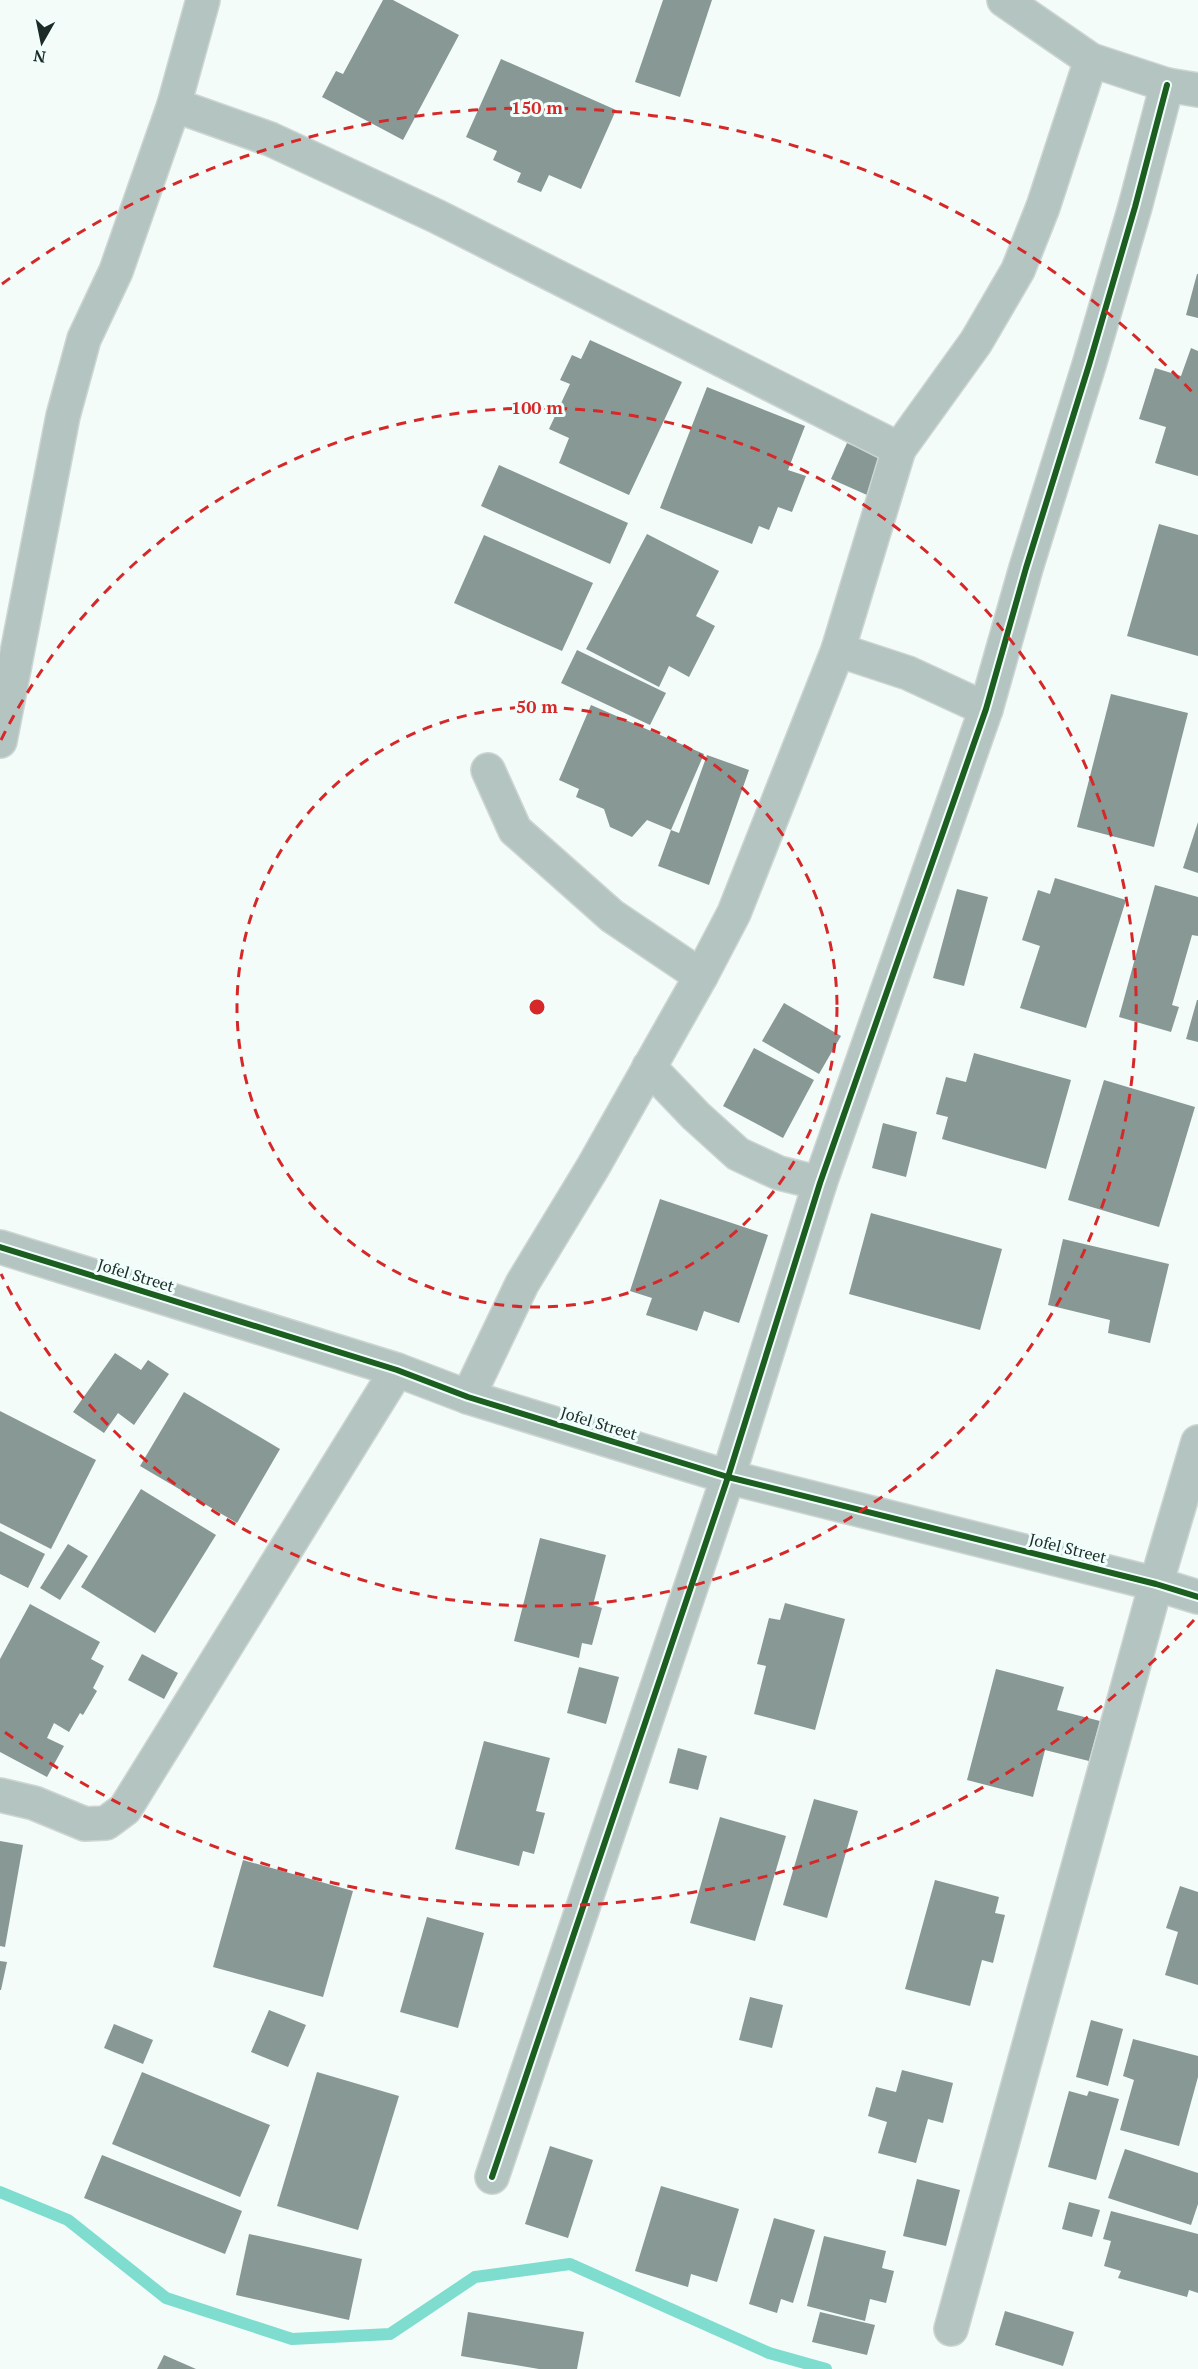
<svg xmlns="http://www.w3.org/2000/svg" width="1198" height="2369" font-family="'PT Serif',serif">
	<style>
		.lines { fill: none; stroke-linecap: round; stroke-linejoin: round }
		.stream { stroke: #7eddcf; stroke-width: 12 }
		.building { fill: #879895 }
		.street-casing { stroke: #ced6d3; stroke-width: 36 }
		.street { stroke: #b4c4c1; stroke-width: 33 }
		.cycleway-casing { stroke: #f0fffb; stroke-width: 10 }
		.cycleway { stroke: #1b5e20; stroke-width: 6 }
		.ring { fill: none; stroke: #d62828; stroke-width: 3; stroke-dasharray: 10 8 }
		.labels { text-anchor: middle; stroke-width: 6; stroke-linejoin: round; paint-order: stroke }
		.street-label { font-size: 16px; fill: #1d2b28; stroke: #f0fffb }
		.centre { fill: #d62828; stroke: #f0fffb; stroke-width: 3 }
		.ring-label { font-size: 18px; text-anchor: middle; font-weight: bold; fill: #d62828; stroke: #f0fffb; stroke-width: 6; stroke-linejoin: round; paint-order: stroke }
	</style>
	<rect width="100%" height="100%" fill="#f4fcfa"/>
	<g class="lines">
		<polyline class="stream" points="0,2192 68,2220 166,2298 292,2339 390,2334 475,2277 570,2264 769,2353 826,2369"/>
	</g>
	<g class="building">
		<polygon points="383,0 393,0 459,35 403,140 322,97 336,71 343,74"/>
		<polygon points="663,0 712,0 680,97 635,82"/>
		<polygon points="501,59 616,110 581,189 549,175 541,192 517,182 521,173 493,160 497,151 466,137"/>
		<polygon points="1197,274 1198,274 1198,318 1186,315"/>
		<polygon points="590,340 682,382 629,495 559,463 569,438 549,429 570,384 560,380 572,355 581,359"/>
		<polygon points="1191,348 1198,351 1198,476 1155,463 1166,427 1139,419 1155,368 1181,376"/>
		<polygon points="707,387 805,426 788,470 806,476 792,512 778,507 769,530 759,526 752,544 660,508"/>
		<polygon points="847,443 883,458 867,495 831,479"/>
		<polygon points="499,465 628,523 610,564 481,506"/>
		<polygon points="1159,524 1198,535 1198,656 1127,636"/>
		<polygon points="647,534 719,571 696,616 715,626 689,677 669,666 659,687 586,649"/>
		<polygon points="484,535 593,583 562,651 454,603"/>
		<polygon points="577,650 666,693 650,725 561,683"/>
		<polygon points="1111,694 1188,713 1154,847 1077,827"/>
		<polygon points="591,705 704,754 671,830 647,820 632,837 610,827 604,809 576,797 579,789 559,780"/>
		<polygon points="707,755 749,770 709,885 658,866 671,830 679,833"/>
		<polygon points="1198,822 1198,873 1183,868"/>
		<polygon points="1055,878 1126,900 1086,1028 1020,1008 1040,946 1022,940 1038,890 1050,894"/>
		<polygon points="1155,885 1198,897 1198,936 1192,935 1172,1005 1179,1007 1171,1032 1119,1017"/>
		<polygon points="957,889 988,897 964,986 933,978"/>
		<polygon points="1197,1000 1198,1000 1198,1042 1186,1039"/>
		<polygon points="784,1003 841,1036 819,1074 762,1041"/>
		<polygon points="754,1048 814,1080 783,1138 723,1106"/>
		<polygon points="974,1053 1071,1080 1046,1169 942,1139 948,1117 936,1114 946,1077 966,1082"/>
		<polygon points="1104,1080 1195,1107 1159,1227 1068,1200"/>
		<polygon points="883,1123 917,1132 906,1177 872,1168"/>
		<polygon points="660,1199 768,1235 739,1323 704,1311 697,1331 646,1315 652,1298 630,1291"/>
		<polygon points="871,1213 1002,1249 980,1330 849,1294"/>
		<polygon points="1063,1239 1169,1264 1150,1343 1108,1333 1110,1320 1048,1305"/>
		<polygon points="115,1353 141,1370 148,1360 169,1374 134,1425 118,1413 104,1433 73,1412"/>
		<polygon points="184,1392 280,1449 237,1523 140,1466"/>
		<polygon points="0,1411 96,1460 51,1549 0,1523"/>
		<polygon points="141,1489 216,1535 155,1633 81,1587"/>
		<polygon points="0,1531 45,1554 28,1588 0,1574"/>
		<polygon points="540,1538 606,1555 593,1605 602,1608 592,1645 582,1643 579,1658 514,1641"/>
		<polygon points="68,1544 88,1556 60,1600 40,1588"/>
		<polygon points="785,1603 845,1619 815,1730 754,1714 766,1666 757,1664 769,1618 780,1620"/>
		<polygon points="30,1604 100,1642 91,1659 104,1666 93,1688 97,1691 83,1715 80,1713 69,1732 54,1723 47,1738 64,1746 47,1777 0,1752 0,1659"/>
		<polygon points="142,1654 178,1673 164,1699 128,1680"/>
		<polygon points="579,1667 619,1677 606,1724 567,1713"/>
		<polygon points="996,1669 1064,1687 1057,1710 1100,1721 1089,1761 1045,1750 1033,1797 967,1780"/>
		<polygon points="484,1741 550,1758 536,1811 545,1813 534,1854 523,1851 519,1866 455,1849"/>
		<polygon points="678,1748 707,1756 698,1790 669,1783"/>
		<polygon points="814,1799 858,1811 827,1918 783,1905"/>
		<polygon points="720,1817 786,1836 755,1941 690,1923"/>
		<polygon points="0,1841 23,1845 5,1947 0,1946"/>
		<polygon points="243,1860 353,1891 323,1997 213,1967"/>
		<polygon points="935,1880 999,1897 995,1913 1005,1915 993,1963 982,1960 970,2006 905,1989"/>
		<polygon points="1180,1886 1198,1892 1198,1985 1165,1975 1178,1932 1166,1928"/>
		<polygon points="427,1917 484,1933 458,2028 400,2012"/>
		<polygon points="0,1961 7,1962 1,1990 0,1990"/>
		<polygon points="750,1997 783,2005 772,2048 739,2040"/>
		<polygon points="269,2010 306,2025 288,2067 251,2052"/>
		<polygon points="1091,2020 1123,2029 1108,2086 1076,2077"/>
		<polygon points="114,2024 153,2040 143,2064 104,2048"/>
		<polygon points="1133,2039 1198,2056 1198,2077 1179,2146 1120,2130 1134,2080 1123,2076"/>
		<polygon points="902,2070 953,2083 943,2123 928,2119 916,2163 878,2153 887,2122 868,2116 876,2087 896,2092"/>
		<polygon points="142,2072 270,2125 240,2197 112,2144"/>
		<polygon points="317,2072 399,2096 358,2230 277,2206"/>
		<polygon points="1069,2091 1087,2096 1089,2091 1119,2099 1096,2180 1048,2167"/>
		<polygon points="550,2146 593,2160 568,2238 525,2224"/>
		<polygon points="1125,2149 1198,2173 1198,2204 1191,2225 1108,2198"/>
		<polygon points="102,2155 242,2211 225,2254 84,2198"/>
		<polygon points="917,2179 960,2190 946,2246 903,2236"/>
		<polygon points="661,2186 739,2209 717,2282 691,2274 688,2287 635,2271"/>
		<polygon points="1069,2202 1100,2210 1092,2237 1062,2229"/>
		<polygon points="1111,2211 1198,2234 1198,2293 1189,2290 1187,2297 1118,2278 1121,2271 1104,2266 1111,2241 1103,2239"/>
		<polygon points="774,2218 815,2230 793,2303 781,2299 777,2313 749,2304"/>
		<polygon points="249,2234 362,2259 349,2320 236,2295"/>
		<polygon points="824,2236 886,2251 882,2268 894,2271 886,2303 870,2299 865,2321 807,2306"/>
		<polygon points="1005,2311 1074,2332 1063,2366 995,2345"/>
		<polygon points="468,2312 584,2332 577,2369 539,2369 461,2356"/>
		<polygon points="820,2312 875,2325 867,2355 812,2342"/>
		<polygon points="164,2355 196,2369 157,2369"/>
	</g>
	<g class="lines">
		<g class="street-casing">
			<g id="street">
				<polyline points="1004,0 1091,60 1167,85 1198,90"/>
				<polyline points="174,105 270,139 436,216 899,449 976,342 1018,270 1043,207 1091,60"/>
				<polyline points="899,449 838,650 908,673 986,709"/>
				<polyline points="0,741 63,416 84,339 116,271 174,105 203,0"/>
				<polyline points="488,770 515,830 612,916 701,976"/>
				<polyline points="649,1067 696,1116 738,1154 779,1173 820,1183"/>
				<polyline points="0,1247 397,1370 468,1397 728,1477 1156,1584 1198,1597"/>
				<polyline points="468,1397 522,1284 593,1167 701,976 734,913 838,650"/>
				<polyline points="0,1795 34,1803 85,1824 106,1823 125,1809 397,1370"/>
				<polyline points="492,2177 728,1477 820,1183 986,709 1026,568 1089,365 1135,207 1167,85"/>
				<polyline points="951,2329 1156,1584 1198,1442"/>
			</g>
		</g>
		<use href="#street" class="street"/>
		<g class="cycleway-casing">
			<g id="cycleway">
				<polyline points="0,1247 397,1370 468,1397 728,1477 1156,1584 1198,1597"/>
				<polyline points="492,2177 728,1477 820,1183 986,709 1026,568 1089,365 1135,207 1167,85"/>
			</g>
		</g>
		<use href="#cycleway" class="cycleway"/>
	</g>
	<g class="ring">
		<circle cx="537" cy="1007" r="300"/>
		<path d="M1 740A599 599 0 1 1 1 1274"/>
		<path d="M1194 1620A899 899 0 0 1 2 1730M2 284A899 899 0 0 1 1194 394"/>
	</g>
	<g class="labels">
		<g class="street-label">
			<text transform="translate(136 1275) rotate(17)" y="6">Jofel Street</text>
			<text transform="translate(599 1423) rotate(17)" y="6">Jofel Street</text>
			<text transform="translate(1068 1548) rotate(14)" y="6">Jofel Street</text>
		</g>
	</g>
	<circle cx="537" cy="1007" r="9" class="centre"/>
	<g class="ring-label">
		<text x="537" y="114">150 m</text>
		<text x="537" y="414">100 m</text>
		<text x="537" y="713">50 m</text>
	</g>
	<g transform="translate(42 42) rotate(189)" stroke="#f0fffb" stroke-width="4.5" paint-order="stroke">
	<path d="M0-4.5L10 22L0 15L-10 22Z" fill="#1d2b28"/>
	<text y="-9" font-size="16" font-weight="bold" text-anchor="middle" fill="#1d2b28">N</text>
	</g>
</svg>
